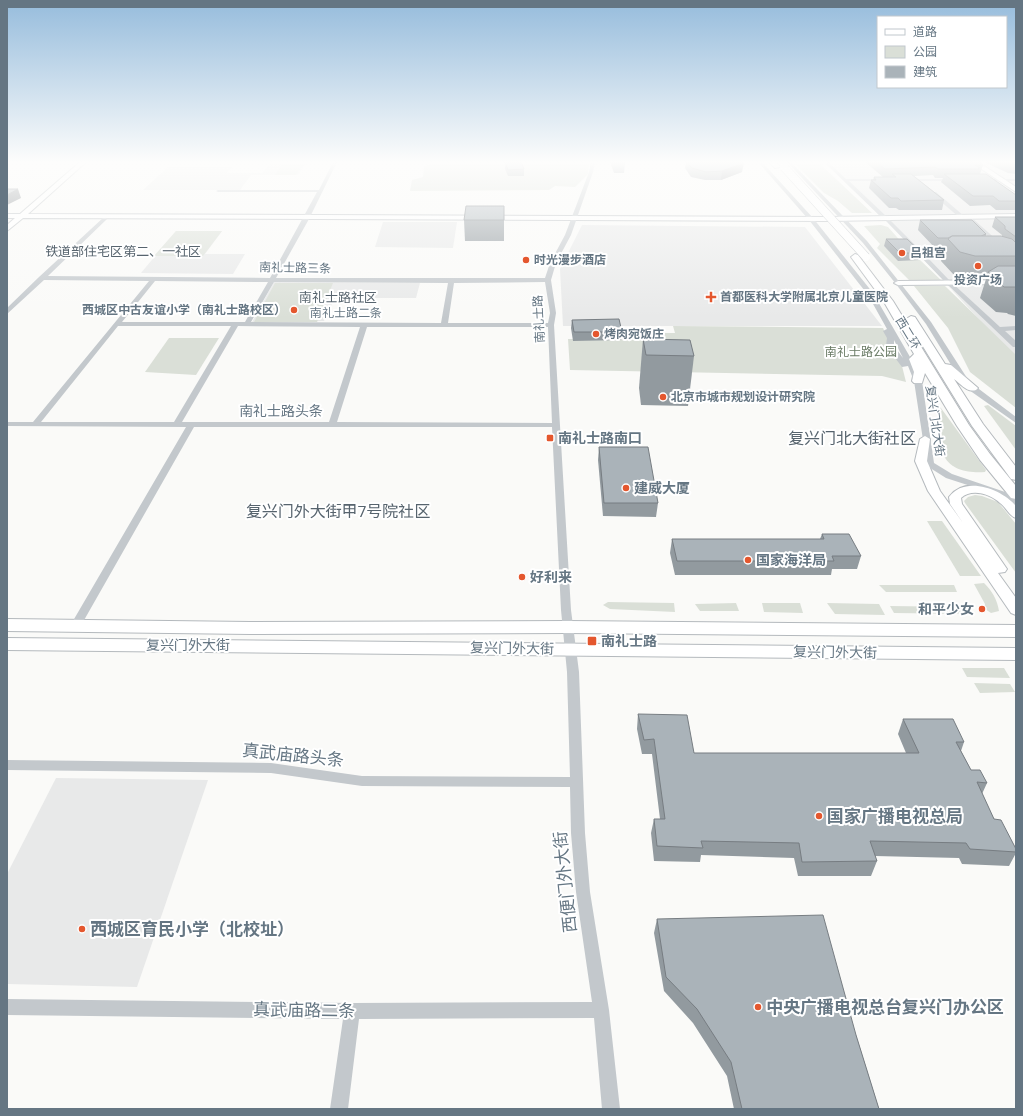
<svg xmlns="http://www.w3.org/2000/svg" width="1023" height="1116" font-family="'DM Sans','Noto Sans SC',sans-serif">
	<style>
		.built { fill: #e8e9e9 }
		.green { fill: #dadfd7 }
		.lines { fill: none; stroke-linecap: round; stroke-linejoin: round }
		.major-casing { stroke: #b5babe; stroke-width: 2 }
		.highway-casing { stroke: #b4b9bd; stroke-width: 2 }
		.minor { fill: #c3c8cc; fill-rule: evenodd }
		.major { fill: #fff; fill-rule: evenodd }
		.highway { fill: #fff; fill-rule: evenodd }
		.highway-bridge-casing { stroke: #b4b9bd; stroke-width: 9; stroke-linecap: butt }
		.highway-bridge { stroke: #fff; stroke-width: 8 }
		.wall { fill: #929a9f }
		.shaded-wall { fill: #777d82 }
		.building { fill: #aab3b9; stroke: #777d82 }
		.poi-dot { fill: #e4572e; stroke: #fff; stroke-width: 1.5 }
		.labels { text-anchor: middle; stroke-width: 4; stroke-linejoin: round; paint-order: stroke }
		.far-poi-label { font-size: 12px; font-weight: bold; fill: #657683; stroke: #fff; text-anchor: start }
		.far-street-label { font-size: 12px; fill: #657683; stroke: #fff }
		.far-park-label { font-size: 12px; fill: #687a64; stroke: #fff }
		.far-quarter-label { font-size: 13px; fill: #57646e; stroke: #fff }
		.street-label { font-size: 14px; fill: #657683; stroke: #fff }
		.poi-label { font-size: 14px; font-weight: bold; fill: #657683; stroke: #fff; text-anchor: start }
		.quarter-label { font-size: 16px; fill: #57646e; stroke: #fff }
		.near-street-label { font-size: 17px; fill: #657683; stroke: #fff }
		.near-poi-label { font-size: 17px; font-weight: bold; fill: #657683; stroke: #fff; text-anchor: start }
	</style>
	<rect width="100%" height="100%" fill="#fafaf8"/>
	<g class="built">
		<polygon points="271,162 307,162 298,175 251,175 240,190 143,190 168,167 232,167 227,173 262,173"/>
		<polygon points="825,162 1016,162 1016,360 889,221"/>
		<polygon points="383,222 457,222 453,248 375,247"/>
		<polygon points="582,225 805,227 882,326 563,326 560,269"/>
		<polygon points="176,231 222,231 205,254 245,254 233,274 141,273"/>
		<polygon points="274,282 420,283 416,298 335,298 324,321 252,322"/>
		<polygon points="56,778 208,780 137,987 7,984 7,874"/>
	</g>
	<g class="green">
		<polygon points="441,162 589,162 588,174 575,187 555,186 549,190 410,191 412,180 423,177 424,166"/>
		<polygon points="793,162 818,162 872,213 852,213 838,201 824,193"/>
		<polygon points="282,165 303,165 296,175 275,175"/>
		<polygon points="881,225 888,227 905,246 884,246 898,260 920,260 942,281 910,281 877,248 880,244 864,226"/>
		<polygon points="176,231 222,231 203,256 154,256"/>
		<polygon points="275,283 333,283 317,322 254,322"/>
		<polygon points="914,286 945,286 1016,355 1016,408 970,372 948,328"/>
		<polygon points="673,326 883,328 888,339 887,344 891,353 898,360 902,366 906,382 882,376 570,370 568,339 623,339 623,333 675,333"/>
		<polygon points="169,338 219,338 196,375 145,372"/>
		<path d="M938 404 986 470 985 472C969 473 952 471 944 456Z"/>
		<polygon points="988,405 1016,426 1016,450 984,406"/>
		<polygon points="975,495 982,496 998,502 1016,524 1016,573 965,503 964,501 968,497"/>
		<polygon points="927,521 942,521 981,576 960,576"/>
		<path d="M984 583C992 591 997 599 999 611L991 613 985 609V604L974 584Z"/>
		<polygon points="879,585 954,585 957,592 886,592"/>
		<polygon points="608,602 674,603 675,612 610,609 603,605"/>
		<polygon points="736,603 739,611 700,611 695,604"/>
		<polygon points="762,603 800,603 803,613 764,612"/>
		<polygon points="827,603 879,604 885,615 835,614"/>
		<polygon points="890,606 967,607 970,614 894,613"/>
		<polygon points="962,668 1004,668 1010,678 967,677"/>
		<polygon points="974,683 1010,684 1015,692 980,693"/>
	</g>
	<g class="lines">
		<g class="major-casing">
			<g id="major">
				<polygon points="80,162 86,162 28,214 827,217 1016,214 1016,218 827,221 23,218 7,231 7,225 15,218 7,218 7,214 20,214"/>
				<polygon points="971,162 978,162 1016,187 1016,192"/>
				<polygon points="1016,280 1016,284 898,285 894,283 898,281"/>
				<path d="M925 436 930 439 927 461 940 491 963 523 950 504 949 497C965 475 1002 489 1016 506V518C1009 516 1006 507 1000 503 990 494 972 488 961 498L962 504 1007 569 1005 572 998 573 1016 598V615L1011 613 928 491 915 461 920 439Z"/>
			</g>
		</g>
		<g class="highway-casing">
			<g id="highway">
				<polygon points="769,162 776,162 780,167 775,168"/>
				<polygon points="855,254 858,255 893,301 969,425 990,454 1016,486 1016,499 1011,498 980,460 957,426 925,373 922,383 914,383 912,381 914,372 909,359 914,354 884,302 851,257"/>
				<path d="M911 316 915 317 945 364 951 365 978 388 976 390C967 393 961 384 954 379L983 424 1016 467V480L1011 479 972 426 906 319Z"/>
				<polygon points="7,619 250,622 568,621 1016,625 1016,637 568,633 250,634 7,631"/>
				<polygon points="7,638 1016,648 1016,660 7,650"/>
			</g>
		</g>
		<g class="minor">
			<path d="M333 162H337L309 219 276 278H545L550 263 565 235 589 172 591 162H595L593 172 571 235 556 263 551 280 556 313 554 325 571 610 579 672 585 833 590 892 609 1010 620 1109H602L594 1018 359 1019 348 1109H330L343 1019 7 1015V999L352 1003 592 1002 576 892 571 833 570 787 362 786 271 773 7 770V760L271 763 362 776 570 777 567 672 561 610 552 427H194L79 629H71L70 626 186 427 7 426V422H33L149 281 44 280 7 314V308L39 277 104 217 107 219 106 220 48 276 270 278 317 192H218L216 191 218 190H319ZM155 281 268 282 245 322H122ZM274 282 448 283 441 323 251 322ZM545 282 550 313 548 323H448L454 283ZM118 326H231L174 422H41ZM238 326 360 327 329 422H182ZM367 327H548L552 423 337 422Z"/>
			<path d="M758 162H762L813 218 873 293 917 369 922 381 934 463 952 474 1008 493 1016 498V505L989 492 946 478 927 466 914 381 908 366 902 367 886 346 887 338 883 331 887 329 868 295 809 220ZM894 340 903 358 894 346Z"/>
			<polygon points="787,162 791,162 867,241 931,322 967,378 975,386 1016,417 1016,423 969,390 961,381 926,324 896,284 863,243"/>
			<polygon points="824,162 828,162 846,179 886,179 884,181 849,181 887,217 887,219 883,219"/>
			<polygon points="906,179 954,179 956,180 954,181 904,181"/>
			<polygon points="980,179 1016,179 1016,181 982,181"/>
			<polygon points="932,192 936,192 964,216 964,218 960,218 932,194"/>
			<polygon points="972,218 1016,257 1016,262 970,221 969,220"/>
			<polygon points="889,219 923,253 959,254 960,255 957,257 927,257 950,281 1000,327 1016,326 1016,330 1005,331 1016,341 1016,347 1013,347 946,283 887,222 886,221"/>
		</g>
		<use href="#major" class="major"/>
		<use href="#highway" class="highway"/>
		<g class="highway-bridge-casing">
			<polyline id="highway-bridge" points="784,167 866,257"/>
		</g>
		<use href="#highway-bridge" class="highway-bridge"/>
	</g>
	<g class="wall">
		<polygon points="505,162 524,169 524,176 508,176 505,169"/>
		<polygon points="610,162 625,162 624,173 614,173"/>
		<polygon points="686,162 737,162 742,172 721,180 705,180 691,177 685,168"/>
		<polygon points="865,162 978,162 983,165 980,174 1016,195 1016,210 996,210 990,205 970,206 941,182 943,178 935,178 933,175 914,176 944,200 942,210 899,210 896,208 889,208 869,188 871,180 873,180 874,177 883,177"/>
		<polygon points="984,162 1016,162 1016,174 1008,173"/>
		<polygon points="504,206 504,241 465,241 464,220"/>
		<polygon points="995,217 1016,217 1016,316 1008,314 1007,313 996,312 980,298 986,279 968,279 954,275 941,261 945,248 935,248 918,230 920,220 986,234 986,236 1002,237 1002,235 992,227"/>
		<polygon points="886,239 922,253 920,260 898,261 884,246"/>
		<polygon points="572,320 622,332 621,340 573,341 571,328"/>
		<polygon points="643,339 694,356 688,406 641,405 639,388"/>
		<polygon points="599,447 658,503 656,517 603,516 598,460"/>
		<polygon points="822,534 861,556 857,569 832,569 831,575 675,575 670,553 672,539 820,539"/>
		<polygon points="638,714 694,753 906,753 898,734 903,719 964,742 961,751 971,770 987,783 982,794 994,819 1016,849 1016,853 1009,866 962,864 959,858 875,856 877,861 871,876 798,876 794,858 701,855 700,862 654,861 651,833 654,819 660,819 652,754 642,754 637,729"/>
		<polygon points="657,919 856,1035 879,1109 734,1109 727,1076 693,1023 664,991 654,933"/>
	</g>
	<g class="shaded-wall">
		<polygon points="744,163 742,172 721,180 722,171"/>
		<polygon points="18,189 21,198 7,205 7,195"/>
	</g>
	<g class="building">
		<polygon points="505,162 521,162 524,169 508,170"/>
		<polygon points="687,162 737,162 744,163 722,171 706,172 692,168"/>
		<polygon points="877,162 978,162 983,165 975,165 980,168 978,168 979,169 938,169 935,167 885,169"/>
		<polygon points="1006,162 1016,162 1016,165 1011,164"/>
		<polygon points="892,174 911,174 944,200 901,201 898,198 891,198 871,180 876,180 874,177 896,177"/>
		<polygon points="944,174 986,174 1016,195 1016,201 999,201 993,196 973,196"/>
		<polygon points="7,189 18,189 7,195"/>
		<polygon points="466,206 504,206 504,220 464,220"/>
		<polygon points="995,217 1016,217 1016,237 1005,229 1005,226"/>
		<polygon points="920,220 972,220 986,234 981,236 952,236 948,238 938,238"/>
		<polygon points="952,236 1001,236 1012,239 1016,243 1016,256 975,256 960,252 948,239"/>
		<polygon points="886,239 907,239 922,253 900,253"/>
		<polygon points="998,266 1016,266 1016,287 1004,287 988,272"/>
		<polygon points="619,319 622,332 574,332 572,320"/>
		<polygon points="643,339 690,340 694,356 646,355"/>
		<polygon points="599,447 648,447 658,503 604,503"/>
		<polygon points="822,534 849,534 861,556 832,556 834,561 677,561 672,539 824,539"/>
		<polygon points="638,714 687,715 694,753 919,753 903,719 953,719 964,742 956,742 971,770 980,770 987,783 977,782 994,819 1001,820 1016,849 1016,852 970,849 966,843 870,841 877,861 802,862 799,843 701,841 703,848 657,846 654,819 665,819 654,739 644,740"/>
		<polygon points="823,915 856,1035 879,1109 742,1109 731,1062 697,1009 666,977 657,919"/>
	</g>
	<linearGradient id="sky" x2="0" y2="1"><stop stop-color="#96bcdc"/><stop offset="0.51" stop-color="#fdfdfc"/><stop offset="1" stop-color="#fdfdfc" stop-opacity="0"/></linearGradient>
	<rect width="1023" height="318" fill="url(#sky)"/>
	<g class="poi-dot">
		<circle cx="902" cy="253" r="4"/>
		<circle cx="526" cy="260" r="4"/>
		<circle cx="978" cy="266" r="4"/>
		<path d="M709 291h4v4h4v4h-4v4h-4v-4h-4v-4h4z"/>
		<circle cx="294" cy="310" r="4"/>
		<circle cx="596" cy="334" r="4"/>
		<circle cx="663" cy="397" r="4"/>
		<rect x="546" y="434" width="8" height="8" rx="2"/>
		<circle cx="626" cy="488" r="4"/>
		<circle cx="748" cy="560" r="4"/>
		<circle cx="522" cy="577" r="4"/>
		<circle cx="982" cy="609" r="4"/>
		<rect x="587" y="636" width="10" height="10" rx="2"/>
		<circle cx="819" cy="816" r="4"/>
		<circle cx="82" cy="929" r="4"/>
		<circle cx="758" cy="1007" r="4"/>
	</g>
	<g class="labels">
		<g class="far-poi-label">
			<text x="910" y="257">吕祖宫</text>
			<text x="534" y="264">时光漫步酒店</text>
			<text x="978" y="284" text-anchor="middle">投资广场</text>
			<text x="720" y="301">首都医科大学附属北京儿童医院</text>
			<text x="286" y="314" text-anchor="end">西城区中古友谊小学（南礼士路校区）</text>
			<text x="604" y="338">烤肉宛饭庄</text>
			<text x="671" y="401">北京市城市规划设计研究院</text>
		</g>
		<g class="far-street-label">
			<text transform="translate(295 268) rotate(1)" y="4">南礼士路三条</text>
			<text x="346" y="317">南礼士路二条</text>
			<text transform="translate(539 319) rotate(-93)" y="4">南礼士路</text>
			<text transform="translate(908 333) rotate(59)" y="4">西二环</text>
			<text transform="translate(935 421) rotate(82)" y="4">复兴门北大街</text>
		</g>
		<g class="far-park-label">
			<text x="861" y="356">南礼士路公园</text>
		</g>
		<g class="far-quarter-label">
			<text x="123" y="256">铁道部住宅区第二、一社区</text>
			<text x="338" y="302">南礼士路社区</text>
		</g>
		<g class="street-label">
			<text x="281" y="416">南礼士路头条</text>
			<text x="188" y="650">复兴门外大街</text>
			<text transform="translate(512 648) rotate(1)" y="5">复兴门外大街</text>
			<text transform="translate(835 652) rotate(1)" y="5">复兴门外大街</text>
		</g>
		<g class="poi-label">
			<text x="558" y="443">南礼士路南口</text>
			<text x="634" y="493">建威大厦</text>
			<text x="756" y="565">国家海洋局</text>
			<text x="530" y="582">好利来</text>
			<text x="974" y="614" text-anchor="end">和平少女</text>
			<text x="601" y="646">南礼士路</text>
		</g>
		<g class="quarter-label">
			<text x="852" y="444">复兴门北大街社区</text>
			<text x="338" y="517">复兴门外大街甲7号院社区</text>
		</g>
		<g class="near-street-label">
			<text transform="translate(293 755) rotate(6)" y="6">真武庙路头条</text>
			<text transform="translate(565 882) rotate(-96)" y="6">西便门外大街</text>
			<text transform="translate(304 1010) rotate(1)" y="6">真武庙路二条</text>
		</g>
		<g class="near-poi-label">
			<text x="827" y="822">国家广播电视总局</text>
			<text x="90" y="935">西城区育民小学（北校址）</text>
			<text x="766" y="1013">中央广播电视总台复兴门办公区</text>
		</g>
	</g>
	<rect width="1023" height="1116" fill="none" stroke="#657683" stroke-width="16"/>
	<rect x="877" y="16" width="130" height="72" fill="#ffffff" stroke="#c1c8cd"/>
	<rect x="885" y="29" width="20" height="6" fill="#ffffff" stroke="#c1c8cd"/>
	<text x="913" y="36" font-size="12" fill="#657683">道路</text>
	<rect x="885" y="46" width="20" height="12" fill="#dadfd7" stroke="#c1c8cd"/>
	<text x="913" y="56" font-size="12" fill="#657683">公园</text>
	<rect x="885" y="66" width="20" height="12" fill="#aab3b9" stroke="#c1c8cd"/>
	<text x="913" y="76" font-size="12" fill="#657683">建筑</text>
</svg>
